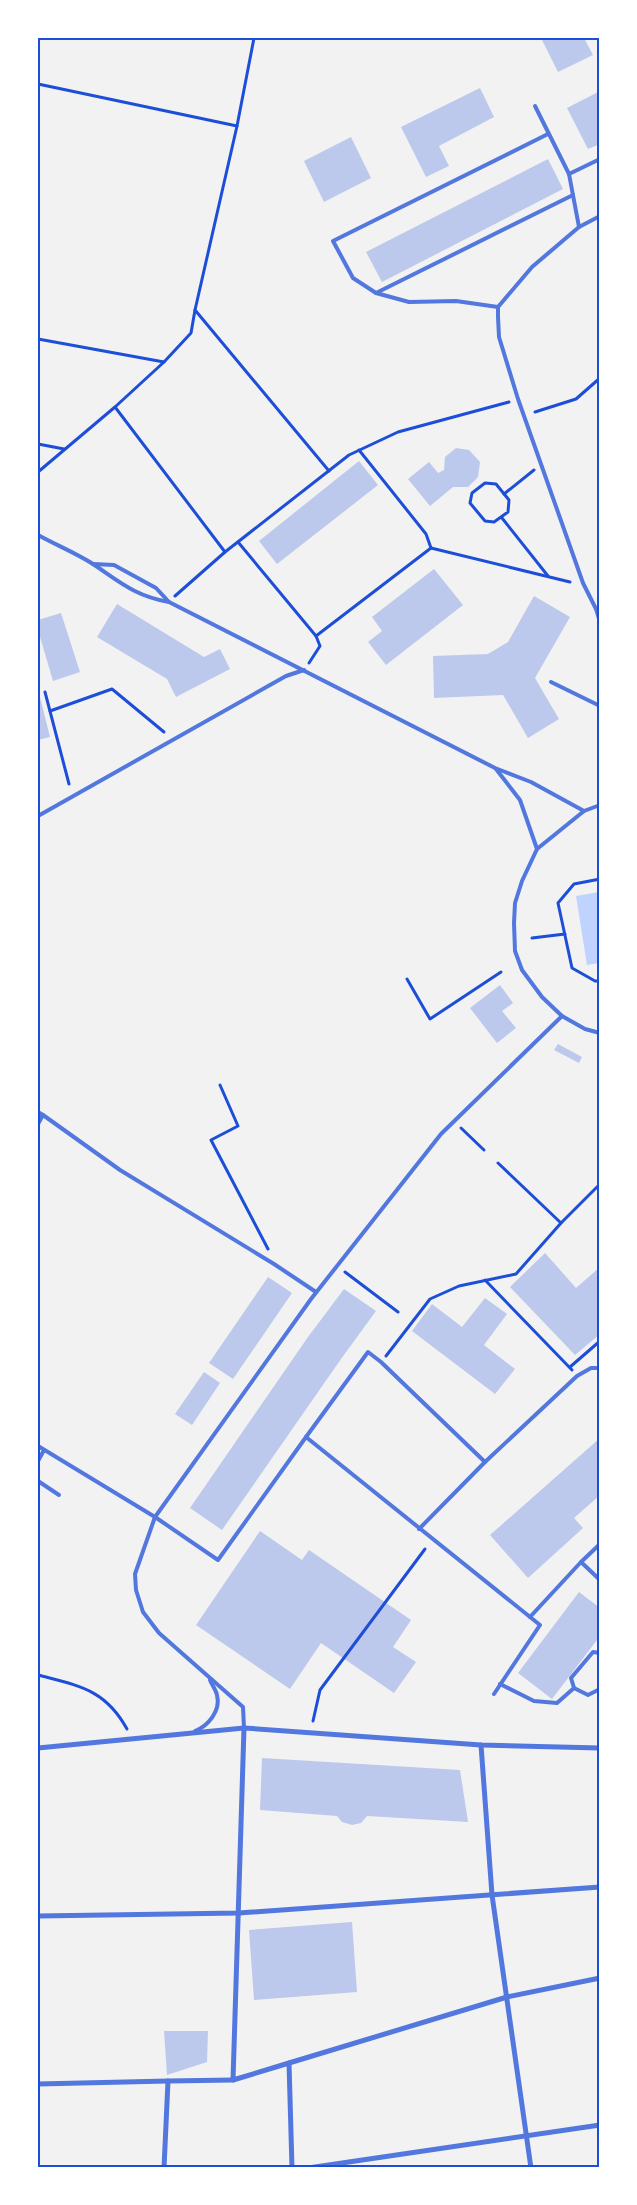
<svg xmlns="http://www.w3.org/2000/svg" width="637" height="2205" font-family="Arial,sans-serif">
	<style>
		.water { fill: #bfd3fe }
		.building { fill: #bdc9ec }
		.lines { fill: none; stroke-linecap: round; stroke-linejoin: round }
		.path { stroke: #1d4ed8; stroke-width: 3 }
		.service { stroke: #5277de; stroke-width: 4 }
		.minor { stroke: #5277de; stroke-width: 5 }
		.neatline { fill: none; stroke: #1d4ed8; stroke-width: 2 }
	</style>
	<rect width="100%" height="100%" fill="#f2f2f2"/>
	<polygon class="water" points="599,892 599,963 587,965 576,896"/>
	<g class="building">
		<polygon points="541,38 584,38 593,55 558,72"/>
		<polygon points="480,88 494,117 439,146 449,166 426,177 401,127"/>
		<polygon points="600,91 600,144 588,149 567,108"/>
		<polygon points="351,137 371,178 324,202 304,161"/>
		<polygon points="548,159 563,189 382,282 366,252"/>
		<polygon points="456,448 469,450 480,462 478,477 468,487 453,487 430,506 408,479 429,462 438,473 444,470 445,457"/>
		<polygon points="359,461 378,485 277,564 259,541"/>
		<polygon points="434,569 463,605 386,665 368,642 382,631 372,617"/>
		<polygon points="534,596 570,617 535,678 559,719 528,738 503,695 434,698 433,656 488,654 508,642"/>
		<polygon points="117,604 204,657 220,649 230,669 176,697 167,679 97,637"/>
		<polygon points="61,613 80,672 53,681 38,630 38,620"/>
		<polygon points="38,689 50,737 38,740"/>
		<polygon points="500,985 513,1003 502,1011 516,1028 497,1043 470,1008"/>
		<polygon points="558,1044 582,1057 579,1063 554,1050"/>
		<polygon points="545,1253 576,1288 600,1267 600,1334 575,1355 510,1287"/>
		<polygon points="268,1277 292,1293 233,1379 209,1363"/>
		<polygon points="344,1289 376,1311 341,1359 222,1530 190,1508 308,1337"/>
		<polygon points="485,1298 507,1314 484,1345 515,1369 495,1394 412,1331 432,1304 462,1327"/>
		<polygon points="204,1372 220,1383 192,1425 175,1414"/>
		<polygon points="600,1438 600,1495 574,1518 583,1528 528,1578 490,1535"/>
		<polygon points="260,1531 302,1560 309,1550 411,1620 393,1647 416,1662 394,1693 321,1643 290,1689 196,1625"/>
		<polygon points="579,1592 600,1608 600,1636 552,1699 518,1673"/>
		<polygon points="262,1758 460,1770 468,1822 367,1816 361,1823 352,1825 342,1822 337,1816 260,1810"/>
		<polygon points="352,1922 357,1992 254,2000 249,1930"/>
		<polygon points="164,2031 208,2031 207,2062 167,2075"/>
	</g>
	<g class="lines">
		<g class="path">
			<polyline points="38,84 237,126"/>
			<polyline points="195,310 237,126 254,38"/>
			<polyline points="38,339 164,362"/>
			<polyline points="535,412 576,399 600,378"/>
			<polyline points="38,444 64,449"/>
			<polyline points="359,450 426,534 431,548"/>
			<polyline points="38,472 115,407"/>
			<polygon points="485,483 496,484 509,500 508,512 494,522 485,521 470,503 472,493"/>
			<polyline points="504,494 534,470"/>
			<polyline points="502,518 548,576"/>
			<polyline points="238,542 316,636 431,548"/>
			<polyline points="431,548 570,582"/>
			<polyline points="225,552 115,407 164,362 191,333 195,310 329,471"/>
			<polyline points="175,596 225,552 349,455 398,432 509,402"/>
			<polyline points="309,663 320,646 316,636"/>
			<polyline points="45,692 69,784"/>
			<polyline points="50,711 112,689 164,732"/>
			<polyline points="600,879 574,884 558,903 572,968 595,981 600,981"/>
			<polyline points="532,938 565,934"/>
			<polyline points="407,979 430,1019 501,972"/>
			<polyline points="220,1085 238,1126 211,1140 268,1249"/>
			<polyline points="461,1128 484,1150"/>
			<polyline points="498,1163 561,1223"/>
			<polyline points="345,1272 398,1312"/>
			<polyline points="485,1280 572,1370"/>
			<polyline points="386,1356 430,1299 459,1286 516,1274 561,1223 600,1184"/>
			<polyline points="570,1367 600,1341"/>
			<path d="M38 1675C79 1686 105 1689 127 1729"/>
			<polyline points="313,1721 320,1690 425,1549"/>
		</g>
		<g class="service">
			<polyline points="535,106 569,174"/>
			<polyline points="548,134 333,241 353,278 376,293 573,195"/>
			<polyline points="600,216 579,227 532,267 498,307 498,317 499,337 518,399 583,583 596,609 600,622"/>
			<polyline points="579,227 569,174 600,159"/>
			<polyline points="376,293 409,302 456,301 498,307"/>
			<path d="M38 535C56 545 76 553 93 564 120 582 135 596 169 602L495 768 531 782 584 811"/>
			<polyline points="93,564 114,565 156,588 169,602"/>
			<polyline points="551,682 600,706"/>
			<polyline points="496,769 520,800 537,849"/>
			<polyline points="600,805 584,811 537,849 522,881 515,903 514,923 515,951 522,970 542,997 562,1016 585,1029 600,1033"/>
			<polyline points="38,816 286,676 304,670"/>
			<polyline points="38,1112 43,1115 38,1124"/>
			<polyline points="43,1115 120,1170 274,1264 316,1292"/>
			<polyline points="306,1437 368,1352 381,1362 485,1462"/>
			<polyline points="38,1446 155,1517 218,1560 306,1437 540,1625 494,1694"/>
			<polyline points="38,1461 44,1450"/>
			<polyline points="38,1481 59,1495"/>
			<polyline points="419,1529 485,1462 577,1376 591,1368 600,1368"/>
			<polyline points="600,1544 581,1562 600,1580"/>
			<polyline points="530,1617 581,1562"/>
			<polyline points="500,1684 534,1701 557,1703 574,1688 571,1678 593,1652 600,1653"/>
			<polyline points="574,1688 588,1695 600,1689"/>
			<polyline points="244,1728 243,1707 159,1633 143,1612 136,1590 135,1574 155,1517 311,1299 441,1134 562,1016"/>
			<path d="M195 1731C208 1726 221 1711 217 1695 216 1690 212 1685 210 1680"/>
		</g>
		<g class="minor">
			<polyline points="244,1728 233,2080 289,2063 292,2168"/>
			<polyline points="481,1745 492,1895 531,2168"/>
			<polyline points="38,1748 244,1728 481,1745 600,1748"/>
			<polyline points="38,1916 239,1913 600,1887"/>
			<polyline points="289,2063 507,1997 600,1978"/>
			<polyline points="38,2084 168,2081"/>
			<polyline points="164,2168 168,2081 233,2080"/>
			<polyline points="308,2168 600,2125"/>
		</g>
	</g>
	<rect width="637" height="2205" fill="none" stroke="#ffffff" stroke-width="78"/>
	<rect x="39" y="39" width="559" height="2127" class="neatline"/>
</svg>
